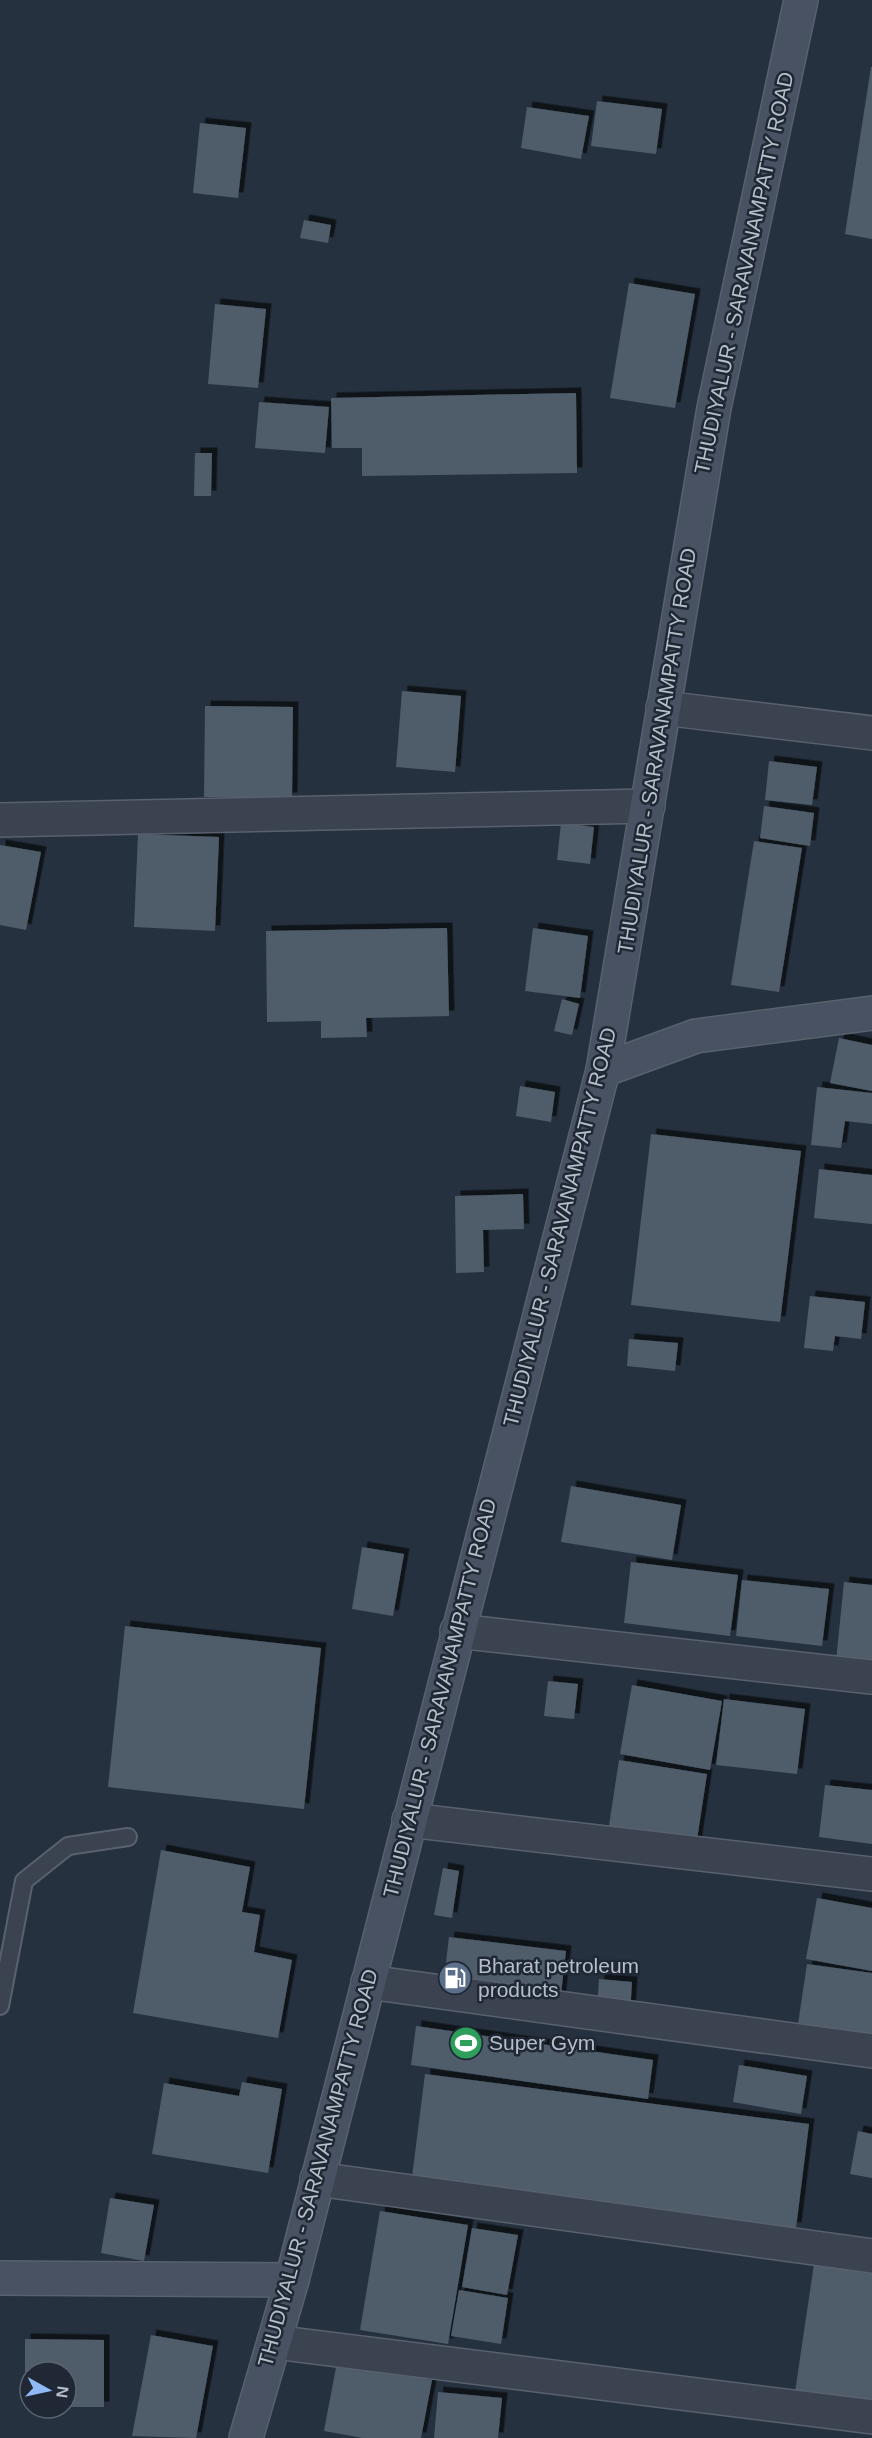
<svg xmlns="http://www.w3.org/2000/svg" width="872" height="2438" font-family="Arial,sans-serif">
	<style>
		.building { fill: #4f5c6a; filter: url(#shadow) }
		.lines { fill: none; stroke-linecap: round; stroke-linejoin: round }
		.service-casing { stroke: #58616d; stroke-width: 20 }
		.minor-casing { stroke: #58616d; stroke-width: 36 }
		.secondary-casing { stroke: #58616d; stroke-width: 36 }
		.service { stroke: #3a434f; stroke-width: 16 }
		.minor { stroke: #3a434f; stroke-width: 33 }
		.secondary { stroke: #485262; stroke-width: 33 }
		.labels { text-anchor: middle; stroke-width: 5; stroke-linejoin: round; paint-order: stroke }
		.street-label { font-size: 21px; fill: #b6beca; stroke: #1f2834 }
		.poi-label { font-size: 21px; fill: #b6beca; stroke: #1f2834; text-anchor: start }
	</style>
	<defs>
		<filter id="shadow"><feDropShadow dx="5.5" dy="-5.5" stdDeviation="0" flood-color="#0009"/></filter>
	</defs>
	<rect width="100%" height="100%" fill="#26313f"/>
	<g class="building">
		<polygon points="871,67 872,67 872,239 845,234"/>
		<polygon points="597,101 662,109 656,154 591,146"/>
		<polygon points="527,107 589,116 581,159 521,148"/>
		<polygon points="200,123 246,128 238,198 193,193"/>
		<polygon points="304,220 331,225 328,243 300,238"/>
		<polygon points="629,283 695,294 675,408 610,398"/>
		<polygon points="215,304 266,309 258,388 208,384"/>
		<polygon points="576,393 577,473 362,476 362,448 332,448 331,398"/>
		<polygon points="259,402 329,407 325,453 255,448"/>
		<polygon points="195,453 212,453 211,496 194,496"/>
		<polygon points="402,691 461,696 455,772 396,767"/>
		<polygon points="205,706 293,707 292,798 204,797"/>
		<polygon points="769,761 817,767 812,805 765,800"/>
		<polygon points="764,806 814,813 810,846 760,838"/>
		<polygon points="561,823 594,827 590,864 557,860"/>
		<polygon points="138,834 219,837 215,931 134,927"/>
		<polygon points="754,841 802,848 779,992 731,985"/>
		<polygon points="0,845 41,852 26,930 0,925"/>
		<polygon points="447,928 449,1016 366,1018 367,1037 321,1038 321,1021 267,1022 266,931"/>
		<polygon points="533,928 588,936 580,998 525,991"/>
		<polygon points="562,999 579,1004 572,1035 554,1031"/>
		<polygon points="839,1038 872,1045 872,1091 830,1083"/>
		<polygon points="520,1086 555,1092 551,1122 516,1116"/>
		<polygon points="817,1087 872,1093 872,1124 845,1121 841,1148 811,1145"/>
		<polygon points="651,1134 801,1151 780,1322 631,1305"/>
		<polygon points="819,1169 872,1175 872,1224 814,1218"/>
		<polygon points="523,1194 524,1229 483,1230 484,1272 456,1273 455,1196"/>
		<polygon points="810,1296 865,1302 861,1339 835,1336 833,1351 804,1348"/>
		<polygon points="629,1339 678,1343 675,1371 627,1366"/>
		<polygon points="571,1486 681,1505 672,1560 561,1542"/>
		<polygon points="362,1547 404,1554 393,1616 352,1609"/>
		<polygon points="631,1562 738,1575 730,1636 624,1623"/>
		<polygon points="742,1580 829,1589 822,1646 736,1636"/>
		<polygon points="844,1582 872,1585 872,1665 836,1661"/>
		<polygon points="125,1626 321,1648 304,1809 108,1787"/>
		<polygon points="548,1681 578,1684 574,1719 544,1716"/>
		<polygon points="632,1685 722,1701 710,1770 620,1754"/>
		<polygon points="724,1699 805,1709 797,1774 716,1765"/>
		<polygon points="619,1760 707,1774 696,1846 608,1832"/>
		<polygon points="825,1785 872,1790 872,1844 819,1837"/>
		<polygon points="161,1850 250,1867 242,1912 260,1915 254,1952 292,1960 278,2038 133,2013"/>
		<polygon points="443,1868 459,1871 452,1918 434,1915"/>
		<polygon points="817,1898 872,1908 872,1971 806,1959"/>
		<polygon points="449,1937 566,1951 560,2002 443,1988"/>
		<polygon points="807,1964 872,1973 872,2036 798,2024"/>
		<polygon points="599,1979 632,1982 630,2015 597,2012"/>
		<polygon points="416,2026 653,2060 648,2099 411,2065"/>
		<polygon points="739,2065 807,2076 801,2114 733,2102"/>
		<polygon points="425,2074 809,2124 796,2228 412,2177"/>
		<polygon points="242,2082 282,2089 268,2173 152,2154 164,2083 239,2096"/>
		<polygon points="858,2131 872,2134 872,2178 850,2174"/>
		<polygon points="110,2198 154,2205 144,2261 101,2253"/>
		<polygon points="380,2211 468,2225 448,2344 360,2330"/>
		<polygon points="472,2228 518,2235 507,2295 462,2287"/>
		<polygon points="814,2264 872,2272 872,2403 795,2392"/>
		<polygon points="459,2290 508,2298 501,2344 451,2336"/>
		<polygon points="151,2335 213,2346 196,2438 132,2436"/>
		<polygon points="25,2339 104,2340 104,2407 66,2407 66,2372 25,2372"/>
		<polygon points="337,2362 432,2380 421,2438 363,2438 324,2431"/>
		<polygon points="438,2392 502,2398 498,2438 434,2438"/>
	</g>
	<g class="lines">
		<g class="service-casing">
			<polyline id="service" points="0,2006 24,1881 68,1846 128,1837"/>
		</g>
		<g class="minor-casing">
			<g id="minor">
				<polyline points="663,708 872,733"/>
				<polyline points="0,820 648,806"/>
				<polyline points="457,1631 872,1677"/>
				<polyline points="409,1820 872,1874"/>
				<polyline points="368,1982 872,2051"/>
				<polyline points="317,2179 872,2256"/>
				<polyline points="274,2342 872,2417"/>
			</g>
		</g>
		<g class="secondary-casing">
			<g id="secondary">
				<polyline points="603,1070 696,1036 872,1013"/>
				<polyline points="0,2278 292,2280"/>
				<polyline points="246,2438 292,2280 603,1070 714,408 801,0"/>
			</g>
		</g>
		<use href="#service" class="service"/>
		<use href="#minor" class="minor"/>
		<use href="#secondary" class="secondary"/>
	</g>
	<defs>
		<g id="fuel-disc" transform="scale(1.725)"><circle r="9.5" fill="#5c6f8a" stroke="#1f2834"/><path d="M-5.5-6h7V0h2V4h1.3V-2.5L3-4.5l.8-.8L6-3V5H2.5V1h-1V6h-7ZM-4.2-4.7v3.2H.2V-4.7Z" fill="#fff"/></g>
		<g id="stadium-disc" transform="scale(1.725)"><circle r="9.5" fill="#2e9e5b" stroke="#1f2834"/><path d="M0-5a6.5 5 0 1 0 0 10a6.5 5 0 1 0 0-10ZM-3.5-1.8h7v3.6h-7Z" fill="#fff"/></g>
	</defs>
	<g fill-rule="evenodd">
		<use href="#fuel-disc" x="455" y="1978"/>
		<use href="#stadium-disc" x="466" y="2043"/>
	</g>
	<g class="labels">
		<g class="street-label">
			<text transform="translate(744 273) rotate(-78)" y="7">THUDIYALUR - SARAVANAMPATTY ROAD</text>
			<text transform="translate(657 751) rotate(-81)" y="7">THUDIYALUR - SARAVANAMPATTY ROAD</text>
			<text transform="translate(560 1227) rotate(-76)" y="7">THUDIYALUR - SARAVANAMPATTY ROAD</text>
			<text transform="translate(440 1698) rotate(-76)" y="7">THUDIYALUR - SARAVANAMPATTY ROAD</text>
			<text transform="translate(318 2168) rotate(-75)" y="7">THUDIYALUR - SARAVANAMPATTY ROAD</text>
		</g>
		<g class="poi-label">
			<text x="478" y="1973">Bharat petroleum<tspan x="478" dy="24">products</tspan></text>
			<text x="489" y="2050">Super Gym</text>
		</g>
	</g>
	<g transform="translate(48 2390) rotate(98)"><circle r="28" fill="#1f2834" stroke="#5b6470" stroke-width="1.5"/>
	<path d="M0-4.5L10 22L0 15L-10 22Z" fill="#90baf5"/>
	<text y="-9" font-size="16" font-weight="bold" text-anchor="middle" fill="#b6beca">N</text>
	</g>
</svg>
